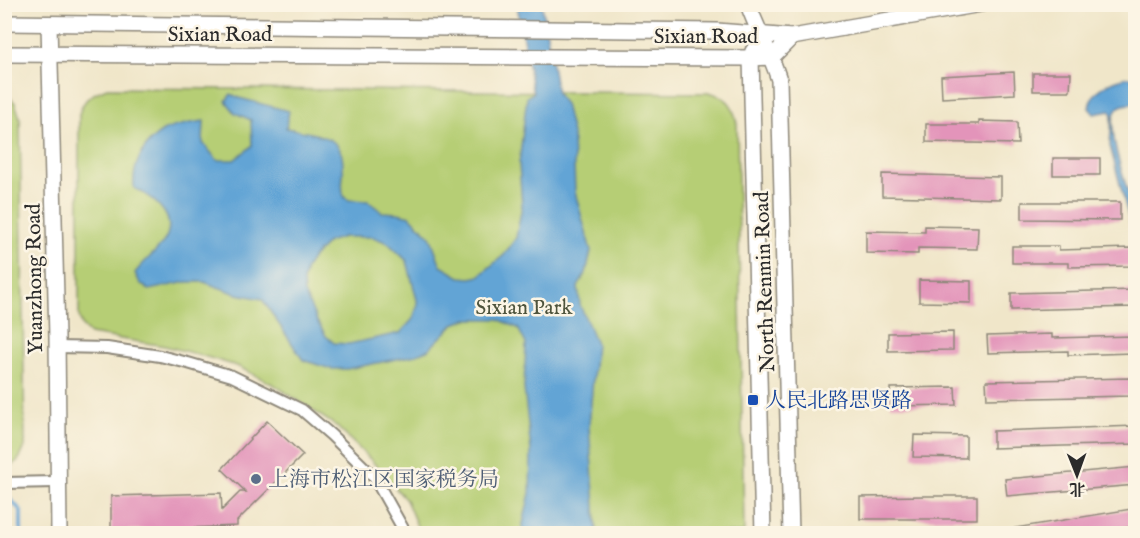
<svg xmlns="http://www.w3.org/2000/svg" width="1140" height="538" font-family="'IM FELL English','Noto Serif SC',serif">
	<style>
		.green { fill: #b6ce74; stroke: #707c50; stroke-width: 1.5 }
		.water { fill: #62a4d5; stroke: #466880; stroke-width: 1.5; fill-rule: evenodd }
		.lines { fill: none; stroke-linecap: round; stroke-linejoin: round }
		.stream { stroke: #62a4d5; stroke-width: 4 }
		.building { fill: #e394ba }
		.street-casing { stroke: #8e887a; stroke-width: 14 }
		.secondary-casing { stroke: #8e887a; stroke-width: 18 }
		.street { stroke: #fff; stroke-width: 10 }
		.secondary { stroke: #fff; stroke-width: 15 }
		.transit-dot { fill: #1a4fb4; stroke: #fcf5e5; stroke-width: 2 }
		.service-dot { fill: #5c6f8a; stroke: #fcf5e5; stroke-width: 2 }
		.labels { text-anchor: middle; stroke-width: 5; stroke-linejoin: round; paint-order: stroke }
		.street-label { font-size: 21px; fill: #2b2b2b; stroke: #fcf5e5 }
		.park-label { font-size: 21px; fill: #4e543d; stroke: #fcf5e5 }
		.transit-label { font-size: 21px; fill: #164399; stroke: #fcf5e5; text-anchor: start }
		.service-label { font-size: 21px; fill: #4e5e75; stroke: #fcf5e5; text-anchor: start }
	</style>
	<rect width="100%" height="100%" fill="#fcf5e5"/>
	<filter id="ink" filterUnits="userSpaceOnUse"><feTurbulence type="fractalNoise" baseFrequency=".0167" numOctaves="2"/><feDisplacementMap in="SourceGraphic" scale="12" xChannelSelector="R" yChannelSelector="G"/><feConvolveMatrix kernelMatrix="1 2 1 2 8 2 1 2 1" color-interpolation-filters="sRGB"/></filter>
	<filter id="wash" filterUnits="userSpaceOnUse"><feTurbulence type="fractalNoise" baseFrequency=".008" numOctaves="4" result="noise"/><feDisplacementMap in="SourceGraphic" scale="24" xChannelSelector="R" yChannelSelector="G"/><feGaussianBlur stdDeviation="1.35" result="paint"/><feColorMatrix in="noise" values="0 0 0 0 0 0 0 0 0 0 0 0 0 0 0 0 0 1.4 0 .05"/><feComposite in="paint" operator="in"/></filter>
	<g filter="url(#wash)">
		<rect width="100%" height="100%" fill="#f0e6c9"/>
		<g class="green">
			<path d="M107 88 712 93C730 99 733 105 737 124L744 533H420L406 500 371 460 335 425 276 386 237 366 200 355 165 346 90 334 82 326 79 316V115C83 98 92 94 107 88Z"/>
			<path d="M5 93 15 103 20 118 25 446C21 458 17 464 5 468Z"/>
		</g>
		<g class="water">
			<path d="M517 5H542L557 94 565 104 573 138 575 192 591 251 586 273 578 287 580 305 596 343 589 427 597 533H521L530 493 531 451 524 388 526 344 518 328 498 319H467L454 324 429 349 412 356 347 369H331L303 360 262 299 237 294 204 282H186L149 290 140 283 135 273C143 262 153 255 161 245 182 220 156 199 134 188 132 166 143 143 163 131 175 125 191 123 204 121L203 143 217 160H234L252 146 251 120 235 113 226 101 231 94 239 98 289 111 286 128C300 131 327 134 337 145 342 150 343 161 343 168 344 180 340 184 344 197L349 200 368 201 382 212 398 213 410 216 430 236 441 266 460 277 471 278 479 276 504 255 516 238 522 206 519 164 527 97 533 93ZM343 237H373L388 243 407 261 418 304 413 319 400 333 349 344 334 343 326 336 318 323 304 293 303 281 306 268 314 256 328 242Z"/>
			<path d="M1128 77 1135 78V103C1130 105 1122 103 1118 108 1102 124 1129 193 1135 213 1137 222 1136 233 1135 242L1110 146 1112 115 1110 111 1094 114 1089 108C1091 90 1112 80 1128 77Z"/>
		</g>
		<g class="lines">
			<polyline class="stream" points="4,500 11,500 21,511 21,534"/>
		</g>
		<g id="blocks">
			<g class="building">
				<polygon points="1014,72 1015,94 942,98 941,76"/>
				<polygon points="1033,73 1071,73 1070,91 1033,91"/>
				<polygon points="979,121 1017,122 1018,144 926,142 926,124 979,124"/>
				<rect x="1053" y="158" width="47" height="17"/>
				<polygon points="882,174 1001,177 1001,199 882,196"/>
				<polygon points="1022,202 1120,202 1120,220 1022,219"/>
				<polygon points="925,226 978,227 977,249 918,248 918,254 866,253 866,231 925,232"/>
				<polygon points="1012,246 1059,246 1059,250 1132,248 1133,266 1068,267 1068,263 1012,263"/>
				<polygon points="919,280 971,281 971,303 919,302"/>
				<polygon points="1136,290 1136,307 1011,310 1011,293"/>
				<polygon points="953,332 953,350 888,351 888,333"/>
				<polygon points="1052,334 1052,338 1133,336 1133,353 1068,355 1068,351 988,353 987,336"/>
				<polygon points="1131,378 1131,396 987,399 986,381"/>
				<polygon points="955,387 956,405 891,406 890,388"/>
				<polygon points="267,421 303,455 237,521 237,526 111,531 111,496 221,493 222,510 240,492 246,492 222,469"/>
				<polygon points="1136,426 1136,444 993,448 993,431"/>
				<polygon points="914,435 966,436 966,458 913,457"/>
				<polygon points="1136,467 1136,485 1007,496 1005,479"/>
				<polygon points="925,496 977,496 977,519 860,519 860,497"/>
				<polygon points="1131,509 1134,526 1090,534 1016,534 1015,528"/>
			</g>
		</g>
	</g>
	<g filter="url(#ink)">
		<use href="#blocks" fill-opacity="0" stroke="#8e887a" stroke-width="1.5"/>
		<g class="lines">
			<g class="street-casing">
				<g id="street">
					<polyline points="57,347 107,348 160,356 188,363 232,376 302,410 331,435 374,477 406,534"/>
					<polyline points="4,483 57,482"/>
				</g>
			</g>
			<g class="secondary-casing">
				<g id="secondary">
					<path d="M748 4C757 30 771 53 779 80L791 534"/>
					<polyline points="4,23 717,31 792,37 981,4"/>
					<polyline points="49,24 57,337 59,534"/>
					<polyline points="753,51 751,58 763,534"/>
					<polyline points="4,54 751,58 772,57 792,37"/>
				</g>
			</g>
			<use href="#street" class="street"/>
			<use href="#secondary" class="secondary"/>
		</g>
	</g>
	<rect class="transit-dot" x="747" y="394" width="12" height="12" rx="3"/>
	<circle class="service-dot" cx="256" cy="479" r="6"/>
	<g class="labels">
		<g class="street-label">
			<text x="220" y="41">Sixian Road</text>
			<text x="706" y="43">Sixian Road</text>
			<text transform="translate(34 279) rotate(-91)" y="7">Yuanzhong Road</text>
			<text transform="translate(764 282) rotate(-92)" y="7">North Renmin Road</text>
		</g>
		<g class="park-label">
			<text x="524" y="314">Sixian Park</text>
		</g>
		<g class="transit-label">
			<text x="765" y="407">人民北路思贤路</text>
		</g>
		<g class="service-label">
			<text x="268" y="486">上海市松江区国家税务局</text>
		</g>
	</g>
	<rect width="1140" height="538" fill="none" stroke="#fcf5e5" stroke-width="24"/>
	<g transform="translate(1077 475) rotate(179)" stroke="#fcf5e5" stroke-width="4.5" paint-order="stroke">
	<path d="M0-4.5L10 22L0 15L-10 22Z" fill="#2b2b2b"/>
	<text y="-9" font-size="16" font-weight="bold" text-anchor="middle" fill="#2b2b2b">北</text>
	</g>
</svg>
